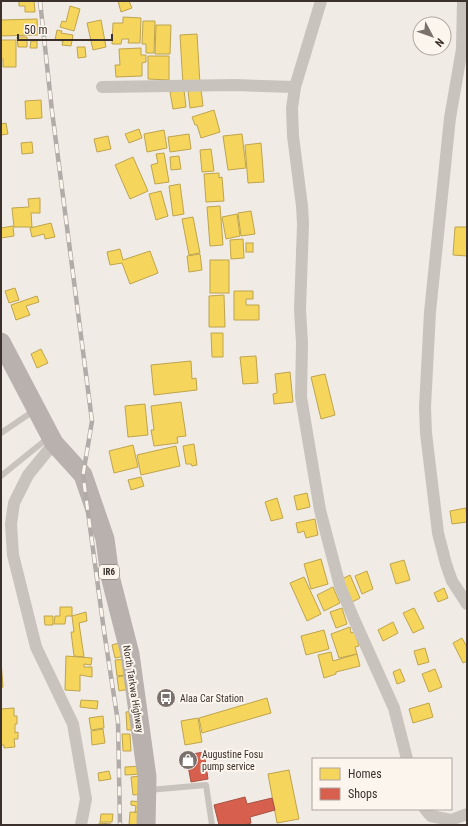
<svg xmlns="http://www.w3.org/2000/svg" width="468" height="826" font-family="'Roboto Condensed',sans-serif">
	<style>
		.homes { fill: #f6d55c; stroke: #bea44d }
		.shops { fill: #d6604d; stroke: #a85243 }
		.lines { fill: none; stroke-linecap: round; stroke-linejoin: round }
		.lane { stroke: #c9c3be; stroke-width: 6 }
		.street { stroke: #c9c3be; stroke-width: 12 }
		.primary { stroke: #b8b1ad; stroke-width: 19 }
		.rail-casing { stroke: #b1aca8; stroke-width: 4.5 }
		.rail { stroke: #fbf5ee; stroke-width: 3; stroke-dasharray: 9; stroke-linecap: butt }
		.labels { text-anchor: middle; stroke-width: 4; stroke-linejoin: round; paint-order: stroke }
		.shield { fill: #fbf5ee; stroke: #756b66; stroke-width: 1 }
		.shield-label { font-size: 9px; font-weight: bold; fill: #3b302b }
		.street-label { font-size: 10px; fill: #3b302b; stroke: #fbf5ee }
		.poi-label { font-size: 10px; fill: #3b302b; stroke: #fbf5ee; text-anchor: start }
	</style>
	<rect width="100%" height="100%" fill="#f0ebe5"/>
	<g class="homes">
		<polygon points="19,1 34,1 35,12 25,12 25,6 19,6"/>
		<polygon points="118,1 129,1 132,8 121,12"/>
		<polygon points="70,6 80,9 74,31 60,27 62,21 66,22"/>
		<polygon points="123,17 141,18 140,43 128,43 129,39 122,39 121,44 112,44 113,23 123,23"/>
		<polygon points="37,19 38,35 1,36 1,20"/>
		<polygon points="101,20 106,47 93,50 87,23"/>
		<polygon points="143,21 155,21 154,53 146,53 146,44 142,44"/>
		<polygon points="156,25 171,25 170,54 155,54"/>
		<polygon points="57,30 62,31 61,33 73,35 71,46 62,45 63,41 55,40"/>
		<polygon points="197,34 200,84 183,85 180,35"/>
		<polygon points="17,37 27,37 27,47 18,47"/>
		<polygon points="1,40 16,40 16,67 3,67 3,59 1,59"/>
		<polygon points="31,41 37,41 37,48 30,48"/>
		<polygon points="77,47 85,47 86,57 78,58"/>
		<polygon points="141,48 141,55 146,55 146,62 142,63 142,76 116,77 115,65 120,65 119,49"/>
		<polygon points="148,56 169,56 169,80 148,79"/>
		<polygon points="201,89 203,106 190,108 188,91"/>
		<polygon points="184,90 186,107 173,109 170,92"/>
		<polygon points="41,100 42,118 26,119 25,101"/>
		<polygon points="214,110 220,132 201,138 197,125 195,125 192,117"/>
		<polygon points="6,123 8,134 1,135 1,124"/>
		<polygon points="139,129 142,138 129,143 125,134"/>
		<polygon points="164,130 167,148 147,152 144,134"/>
		<polygon points="189,134 191,149 170,152 168,137"/>
		<polygon points="242,134 246,168 228,170 223,136"/>
		<polygon points="108,136 111,149 97,152 94,139"/>
		<polygon points="32,142 33,153 22,154 21,143"/>
		<polygon points="261,143 264,182 248,183 245,145"/>
		<polygon points="211,149 214,171 202,172 200,150"/>
		<polygon points="164,153 169,182 155,184 151,165 158,163 156,154"/>
		<polygon points="179,156 181,169 171,170 170,157"/>
		<polygon points="133,157 148,191 130,199 115,165"/>
		<polygon points="219,173 219,178 222,177 224,201 206,202 204,174"/>
		<polygon points="180,184 184,214 173,216 169,186"/>
		<polygon points="161,191 168,216 156,220 149,194"/>
		<polygon points="40,198 40,213 31,213 32,227 14,227 12,208 29,207 28,199"/>
		<polygon points="220,206 223,245 210,246 207,207"/>
		<polygon points="251,211 255,234 241,236 238,213"/>
		<polygon points="237,214 240,236 226,239 222,217"/>
		<polygon points="193,217 200,253 189,255 182,219"/>
		<polygon points="51,223 55,237 45,239 44,234 32,237 30,228"/>
		<polygon points="13,226 14,236 1,238 1,228"/>
		<polygon points="455,227 467,227 467,256 453,255"/>
		<polygon points="243,239 244,258 231,259 230,240"/>
		<rect x="246" y="243" width="7" height="9"/>
		<polygon points="120,249 123,260 150,251 158,273 130,284 122,263 110,265 107,252"/>
		<polygon points="200,254 202,270 189,272 187,256"/>
		<rect x="210" y="260" width="19" height="33"/>
		<polygon points="15,288 19,300 9,303 5,291"/>
		<polygon points="234,291 253,291 253,299 246,299 246,305 259,305 259,320 234,320"/>
		<polygon points="224,295 225,327 209,327 209,296"/>
		<polygon points="37,296 39,302 26,306 30,315 16,320 11,305"/>
		<polygon points="211,333 223,333 223,357 212,357"/>
		<polygon points="41,349 48,363 37,368 31,354"/>
		<polygon points="256,356 258,383 243,384 240,357"/>
		<polygon points="191,361 192,379 196,378 197,390 154,395 151,365"/>
		<polygon points="290,372 293,402 274,404 273,394 277,393 275,374"/>
		<polygon points="325,374 335,415 321,419 311,377"/>
		<polygon points="181,402 186,436 177,437 178,443 154,446 151,430 154,430 151,406"/>
		<polygon points="145,404 148,435 128,437 125,406"/>
		<polygon points="194,444 197,465 192,466 191,464 186,464 183,446"/>
		<polygon points="133,445 138,467 114,473 109,451"/>
		<polygon points="176,446 180,466 141,475 137,455"/>
		<polygon points="141,477 144,486 131,490 128,480"/>
		<polygon points="307,493 310,507 297,510 294,496"/>
		<polygon points="277,498 283,518 271,521 265,502"/>
		<polygon points="466,508 467,522 452,524 450,511"/>
		<polygon points="315,519 318,535 306,538 304,531 298,533 296,523"/>
		<polygon points="321,559 328,584 311,589 304,564"/>
		<polygon points="404,560 410,580 396,584 390,564"/>
		<polygon points="367,571 373,589 362,594 355,576"/>
		<polygon points="350,575 360,598 352,602 342,579"/>
		<polygon points="304,577 321,614 307,621 290,583"/>
		<polygon points="333,587 340,603 324,611 317,595"/>
		<polygon points="444,588 448,598 438,602 434,593"/>
		<polygon points="60,607 72,607 72,616 66,616 65,624 54,624 55,616 60,616"/>
		<polygon points="342,608 347,624 336,628 330,612"/>
		<polygon points="414,608 424,628 413,633 403,613"/>
		<polygon points="86,612 87,621 79,623 84,657 74,656 71,632 74,632 72,616"/>
		<polygon points="44,616 53,616 53,625 45,625"/>
		<polygon points="393,622 398,633 383,641 378,630"/>
		<polygon points="350,627 351,633 355,632 359,646 355,647 357,654 339,658 331,634"/>
		<polygon points="324,630 329,649 306,655 301,636"/>
		<polygon points="462,638 467,647 467,661 463,663 453,643"/>
		<polygon points="122,642 125,656 115,658 112,645"/>
		<polygon points="425,648 429,662 418,665 414,651"/>
		<polygon points="331,652 333,661 357,654 360,666 336,672 336,674 324,678 318,655"/>
		<polygon points="66,656 92,658 91,665 84,664 84,667 92,667 92,677 80,675 80,691 65,690"/>
		<polygon points="126,659 126,675 117,676 115,660"/>
		<polygon points="1,661 3,687 1,688"/>
		<polygon points="400,669 405,681 397,684 393,672"/>
		<polygon points="435,669 442,687 429,692 422,674"/>
		<polygon points="128,675 130,689 119,691 117,677"/>
		<polygon points="267,698 271,713 202,733 199,718"/>
		<polygon points="81,700 98,701 97,709 80,707"/>
		<polygon points="429,703 433,717 413,723 409,709"/>
		<polygon points="14,708 14,716 17,716 17,724 15,724 15,733 18,732 18,739 14,739 15,747 4,748 4,745 1,745 1,709"/>
		<polygon points="135,711 136,730 127,730 126,712"/>
		<polygon points="103,716 104,728 91,730 89,718"/>
		<polygon points="198,718 202,742 185,745 181,721"/>
		<polygon points="103,729 105,743 92,745 91,731"/>
		<polygon points="122,734 130,734 131,751 123,751"/>
		<polygon points="143,766 144,774 125,775 125,767"/>
		<polygon points="289,770 299,819 277,823 268,774"/>
		<polygon points="109,771 111,779 99,781 98,773"/>
		<polygon points="142,776 144,794 133,795 131,777"/>
		<polygon points="131,801 143,802 142,812 135,812 136,806 131,805"/>
		<polygon points="130,812 143,813 143,825 129,825"/>
		<polygon points="101,814 113,814 112,822 100,822"/>
		<polygon points="99,823 111,824 111,825 99,825"/>
	</g>
	<g class="shops">
		<polygon points="204,752 208,779 191,782 186,755"/>
		<polygon points="245,797 247,804 272,798 275,810 250,817 251,823 244,825 219,825 214,805"/>
	</g>
	<g class="lines">
		<g class="lane">
			<polyline points="1,433 35,410"/>
			<polyline points="1,476 48,438"/>
			<polyline points="149,790 206,785 212,825"/>
		</g>
		<g class="street">
			<polyline points="321,1 295,87 292,108 293,136 302,206 303,224 300,310 302,343 301,397 320,510 340,586 353,617 394,708 407,759"/>
			<polyline points="463,1 462,49 450,118 430,312 425,407 426,433 438,533 446,564 452,581 467,604"/>
			<polyline points="102,87 235,85 295,87"/>
			<polyline points="54,443 28,475 14,503 11,524 13,555 36,647 73,724 86,799 81,825"/>
			<polyline points="425,809 431,816 451,820 467,814"/>
		</g>
		<polyline class="primary" points="1,342 54,443 83,475 105,539 110,576 130,654 147,777 146,825"/>
		<g class="rail-casing">
			<polyline id="rail" points="40,1 52,111 92,421 83,475 104,631 118,722 120,825"/>
		</g>
		<use href="#rail" class="rail"/>
	</g>
	<defs>
		<g id="bus-disc" transform="scale(1)"><circle r="9.5" fill="#7a716c" stroke="#fbf5ee"/><path d="M-5-6H5V4H4V6H2V4H-2V6H-4V4H-5ZM-3.5-4V0h7V-4ZM-3.5 1.2v1.5H-2V1.2ZM2 1.2v1.5H3.5V1.2Z" fill="#fff"/></g>
		<g id="shop-disc" transform="scale(1)"><circle r="9.5" fill="#7a716c" stroke="#fbf5ee"/><path d="M-5-2.5h2.3a2.7 3.5 0 0 1 5.4 0H5L5.5 6h-11ZM-1.5-2.5h3a1.5 2.3 0 0 0-3 0Z" fill="#fff"/></g>
	</defs>
	<g fill-rule="evenodd">
		<use href="#bus-disc" x="166" y="698"/>
		<use href="#shop-disc" x="188" y="760"/>
	</g>
	<g class="labels">
		<rect class="shield" x="99" y="565" width="20" height="14" rx="3"/>
		<g class="shield-label">
			<text x="109" y="575">IR6</text>
		</g>
		<g class="street-label">
			<text transform="translate(134 689) rotate(81)" y="4">North Tarkwa Highway</text>
		</g>
		<g class="poi-label">
			<text x="180" y="702">Alaa Car Station</text>
			<text x="202" y="758">Augustine Fosu<tspan x="202" dy="12">pump service</tspan></text>
		</g>
	</g>
	<rect width="468" height="826" fill="none" stroke="#3b302b" stroke-width="4"/>
	<rect x="312" y="758" width="140" height="52" fill="#fbf5ee" stroke="#aea6a0"/>
	<rect x="320" y="768" width="20" height="12" fill="#f6d55c" stroke="#aea6a0"/>
	<text x="348" y="778" font-size="12" fill="#3b302b">Homes</text>
	<rect x="320" y="788" width="20" height="12" fill="#d6604d" stroke="#aea6a0"/>
	<text x="348" y="798" font-size="12" fill="#3b302b">Shops</text>
	<g transform="translate(432 36) rotate(131)"><circle r="19" fill="#fbf5ee" stroke="#aea6a0"/>
	<path d="M0-3L7 15L0 10L-7 15Z" fill="#7a716c"/>
	<text y="-6" font-size="11" font-weight="bold" text-anchor="middle" fill="#3b302b">N</text>
	</g>
	<path d="M18 34v6h94v-6" fill="none" stroke="#3b302b" stroke-width="2"/>
	<text x="24" y="34" font-size="12" fill="#3b302b" stroke="#fbf5ee" stroke-width="3" paint-order="stroke">50 m</text>
</svg>
